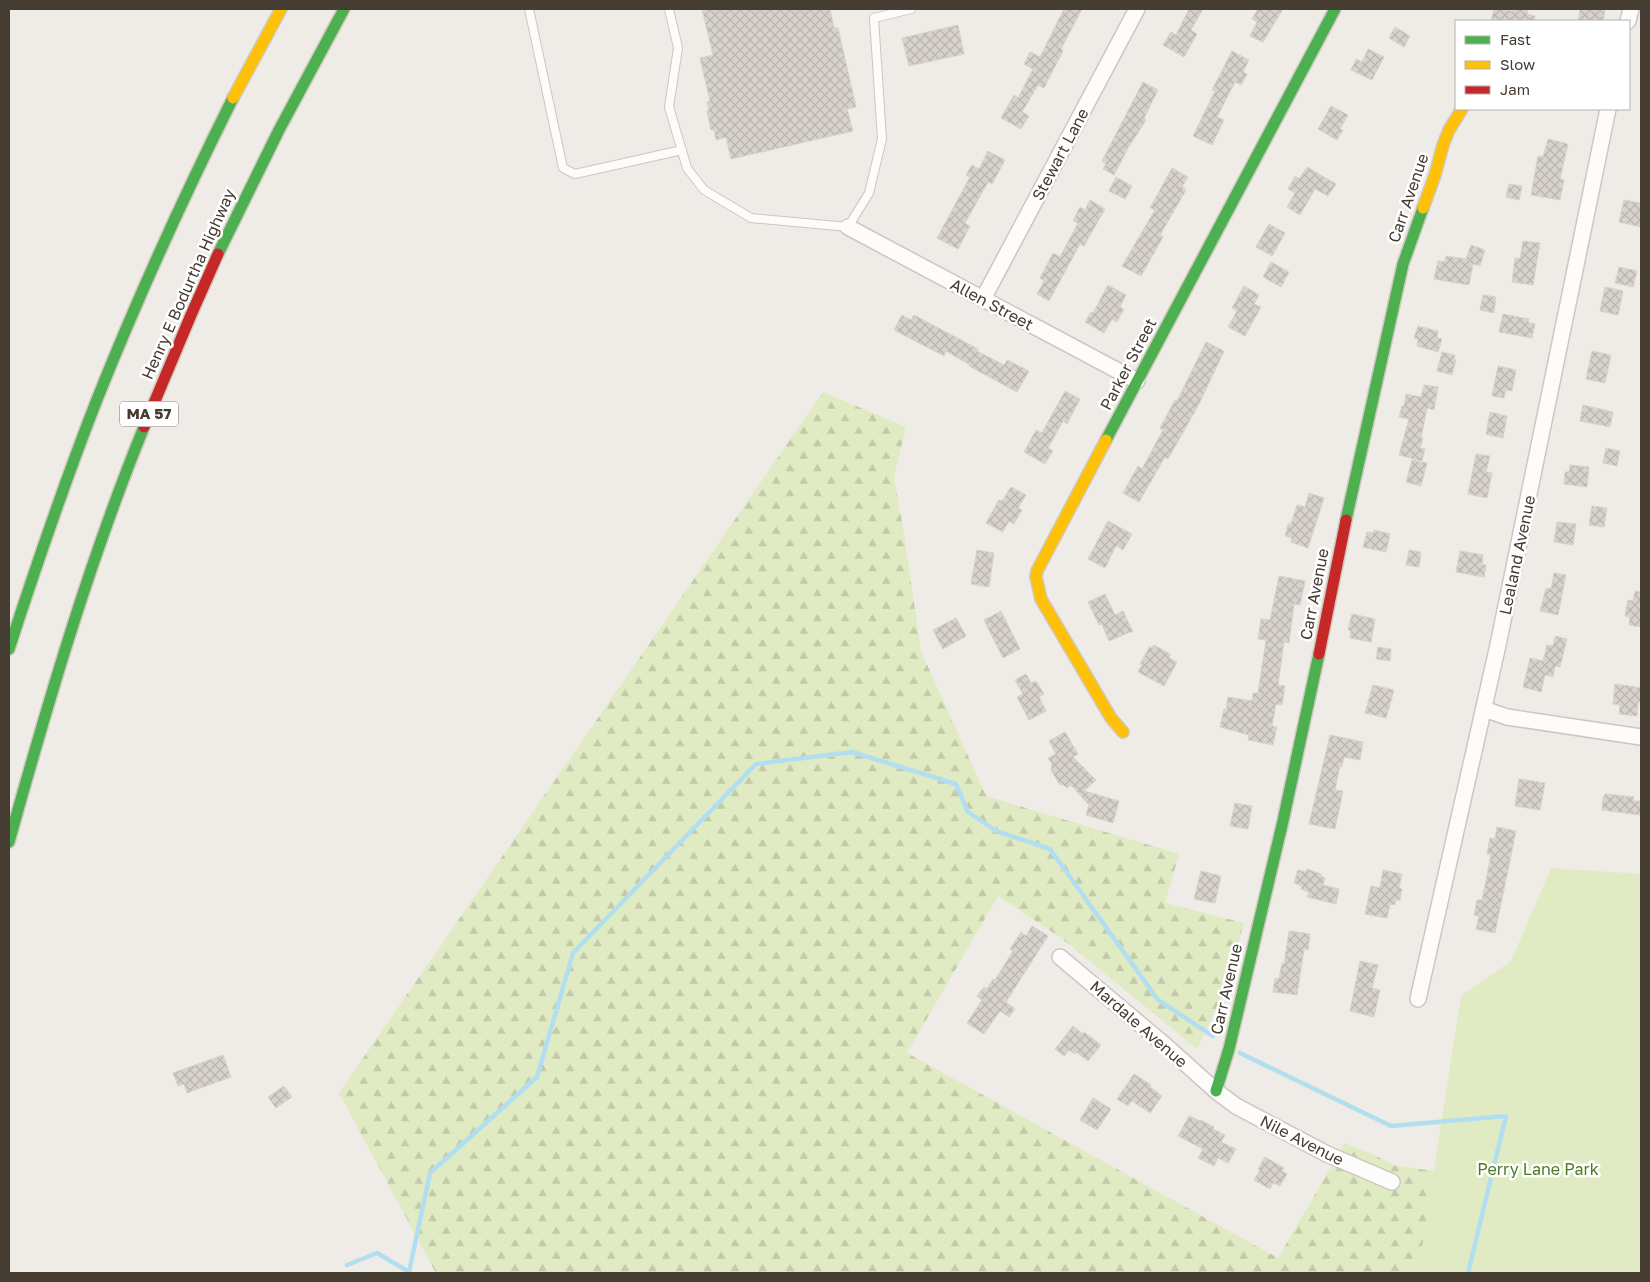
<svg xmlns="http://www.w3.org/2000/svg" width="1650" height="1282" font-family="'Golos Text',sans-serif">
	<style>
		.forest { fill: url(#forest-firs) }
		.park { fill: #e0ebc3 }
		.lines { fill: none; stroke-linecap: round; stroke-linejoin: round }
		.stream { stroke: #b2def1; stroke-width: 4.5 }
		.building { fill: url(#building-cross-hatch); stroke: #d7d2cc }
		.lane-casing { stroke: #cbc7c2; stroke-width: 10 }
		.street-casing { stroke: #cbc7c2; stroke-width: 18 }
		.fast-casing { stroke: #d0cabd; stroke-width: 14 }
		.slow-casing { stroke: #d0cabd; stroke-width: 14 }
		.jam-casing { stroke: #d0cabd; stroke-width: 14 }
		.lane { stroke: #fdfcfb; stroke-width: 8 }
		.street { stroke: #fdfcfb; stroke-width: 15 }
		.fast { stroke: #4caf50; stroke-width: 11 }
		.slow { stroke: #ffc107; stroke-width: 11 }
		.jam { stroke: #c62828; stroke-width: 11 }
		.labels { text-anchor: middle; stroke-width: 5; stroke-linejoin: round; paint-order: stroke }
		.shield { fill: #fff; stroke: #7d7670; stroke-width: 1 }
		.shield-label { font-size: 15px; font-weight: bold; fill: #453c32 }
		.street-label { font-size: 16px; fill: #453c32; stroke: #fff }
		.park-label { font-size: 16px; fill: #4c7b21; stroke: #fff }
	</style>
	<defs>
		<pattern id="forest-firs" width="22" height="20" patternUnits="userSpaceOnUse" patternTransform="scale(1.25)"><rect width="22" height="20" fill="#e0ebc3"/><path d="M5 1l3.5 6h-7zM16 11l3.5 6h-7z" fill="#c2caa8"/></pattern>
		<pattern id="building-cross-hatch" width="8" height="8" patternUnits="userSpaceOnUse" patternTransform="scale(1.25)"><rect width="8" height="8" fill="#d7d2cd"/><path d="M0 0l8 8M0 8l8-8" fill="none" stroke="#bab5b0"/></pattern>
	</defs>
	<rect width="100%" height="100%" fill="#efebe6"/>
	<polygon class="forest" points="823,392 906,427 894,477 904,534 921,651 986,796 1179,854 1165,903 1244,923 1226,987 1197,1049 1060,937 998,896 907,1053 1278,1258 1345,1143 1375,1155 1392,1165 1434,1171 1478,1155 1451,1273 436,1273 339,1093"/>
	<polygon class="park" points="1551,868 1641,874 1641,1273 1418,1273 1461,996 1511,961"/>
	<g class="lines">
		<g class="stream">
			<polyline points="1240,1053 1391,1126 1506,1116 1468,1273"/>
			<polyline points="347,1265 377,1253 409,1272 430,1173 537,1077 573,953 756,764 852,752 956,784 968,812 996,831 1050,849 1158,1000 1213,1036"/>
		</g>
	</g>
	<g class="building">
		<polygon points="702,9 830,9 834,28 838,28 856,107 847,109 853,131 731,159 726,137 716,140 714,130 711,130 707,111 709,111 707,102 710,101 700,58 713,55"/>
		<polygon points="1064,9 1082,9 1061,49 1063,51 1044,88 1038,85 1022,112 1029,116 1021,129 1001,118 1014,95 1018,98 1033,69 1024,64 1030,52 1040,57"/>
		<polygon points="1189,9 1203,9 1191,30 1197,34 1184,57 1163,45 1171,32 1176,35"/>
		<polygon points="1258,9 1283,9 1263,42 1250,36 1257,22 1252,19"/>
		<polygon points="1494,9 1513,11 1514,9 1528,9 1527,14 1535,16 1534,21 1491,21"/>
		<polygon points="1580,9 1605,10 1603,21 1578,21"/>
		<polygon points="958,25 964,54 909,66 902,38"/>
		<polygon points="1395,27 1410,36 1404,47 1389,38"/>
		<polygon points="1368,49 1384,57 1372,80 1351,70 1356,59 1362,62"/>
		<polygon points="1232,51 1249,60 1243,72 1247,74 1241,85 1235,82 1217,117 1224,120 1212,145 1193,136 1215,91 1212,90"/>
		<polygon points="1143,82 1158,90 1144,118 1146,120 1128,148 1114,175 1103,169 1106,164 1102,161"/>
		<polygon points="1331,106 1348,115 1340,129 1343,130 1337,140 1318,129"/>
		<polygon points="1548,139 1568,144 1560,179 1564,180 1560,200 1531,195 1538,156 1543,157"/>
		<polygon points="988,151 1005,160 992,184 988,182 965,223 970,226 958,249 937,238 970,177 966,175 972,165 979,169"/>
		<polygon points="1307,167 1336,184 1328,196 1315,189 1300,215 1287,207 1295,193 1288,189 1295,176 1299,179"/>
		<polygon points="1172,168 1188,177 1182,187 1186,190 1160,235 1163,237 1141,276 1122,266 1155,210 1150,208"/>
		<polygon points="1116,177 1132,186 1125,199 1109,191"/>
		<polygon points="1509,184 1522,186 1519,200 1506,197"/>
		<polygon points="1090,200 1105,209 1084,246 1080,244 1049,301 1037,294 1044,281 1040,278 1053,253 1060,257 1078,223 1073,221 1080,207 1085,210"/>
		<polygon points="1624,200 1641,203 1641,227 1619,222"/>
		<polygon points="1269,224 1285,233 1272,256 1256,247"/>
		<polygon points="1523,241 1540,243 1533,285 1512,282 1515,258 1520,259"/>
		<polygon points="1471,245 1485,250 1480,266 1473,264 1469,285 1434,279 1438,261 1445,262 1446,256 1466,259"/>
		<polygon points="1271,262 1289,272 1281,287 1263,277"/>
		<polygon points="1619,267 1637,271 1633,287 1615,283"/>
		<polygon points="1108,285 1126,295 1120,307 1124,309 1117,322 1112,319 1104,333 1085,322 1091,312 1093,313"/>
		<polygon points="1244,286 1259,295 1254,304 1261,307 1245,336 1228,327 1237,311 1232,308"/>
		<polygon points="1605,287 1623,291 1618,315 1600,311"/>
		<polygon points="1483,295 1496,297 1494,313 1480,310"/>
		<polygon points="1503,314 1529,319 1528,322 1535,324 1532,338 1499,332"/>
		<polygon points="902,315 911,320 914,315 978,349 977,351 1004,365 1007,360 1029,371 1017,392 969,366 970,365 946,351 944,356 894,330"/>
		<polygon points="1418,326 1438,331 1437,338 1442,339 1438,352 1417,346 1418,339 1414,338"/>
		<polygon points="1206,342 1224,351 1199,404 1168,459 1165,457 1139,502 1123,493 1138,466 1142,469 1163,430 1160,428 1175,400 1177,401"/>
		<polygon points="1592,351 1611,355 1605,383 1586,379"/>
		<polygon points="1442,352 1455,355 1454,359 1456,360 1452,375 1437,371"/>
		<polygon points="1498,366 1516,370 1512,391 1506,390 1504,398 1492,396"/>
		<polygon points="1424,385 1438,387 1434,410 1427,408 1421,438 1423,438 1420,448 1425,449 1422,461 1399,455 1409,419 1399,417 1402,406 1404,406 1406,394 1421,397"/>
		<polygon points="1065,391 1080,399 1067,424 1063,421 1048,448 1053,451 1045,464 1024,452 1036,430 1042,433"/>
		<polygon points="1583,405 1613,412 1610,427 1580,421"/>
		<polygon points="1490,412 1507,416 1503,438 1486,434"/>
		<polygon points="1606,448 1620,451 1617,466 1603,463"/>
		<polygon points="1476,454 1490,456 1486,472 1492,473 1487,498 1468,494"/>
		<polygon points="1412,460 1427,463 1421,486 1406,482"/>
		<polygon points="1570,465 1589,467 1587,487 1564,484 1565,472 1569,472"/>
		<polygon points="1011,487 1026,495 1018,508 1022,510 1014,524 1009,521 1003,532 986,523 999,500 1002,501"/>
		<polygon points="1309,493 1324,498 1308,548 1291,542 1292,538 1285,536 1288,524 1291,524 1297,505 1305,507"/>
		<polygon points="1592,506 1607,508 1604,527 1589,525"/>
		<polygon points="1108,521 1132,534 1123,550 1116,546 1105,568 1088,559"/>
		<polygon points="1557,522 1576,524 1573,545 1554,542"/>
		<polygon points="1374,530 1390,534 1386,552 1363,547 1367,532 1373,533"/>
		<polygon points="977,550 994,553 989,587 971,584"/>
		<polygon points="1409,550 1421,552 1419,567 1406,565"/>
		<polygon points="1460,551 1483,555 1482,564 1486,565 1484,577 1456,572"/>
		<polygon points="1554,573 1566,575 1558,615 1540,611 1546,588 1551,589"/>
		<polygon points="1279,576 1305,581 1300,605 1294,604 1289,643 1284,642 1278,685 1285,686 1282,705 1276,704 1272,726 1277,727 1273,745 1248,740 1249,735 1220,727 1224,709 1226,710 1228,697 1252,701 1253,693 1258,693 1266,640 1258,639 1261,619 1270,620"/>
		<polygon points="1635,591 1641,592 1641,627 1629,625 1630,617 1625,616 1628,600 1633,601"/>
		<polygon points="1105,594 1115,615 1123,611 1133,632 1130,632 1109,641 1102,624 1099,625 1088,602"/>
		<polygon points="1001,611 1020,649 1003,658 984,620"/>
		<polygon points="1352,614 1375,619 1371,642 1350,638 1351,631 1348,630"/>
		<polygon points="956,618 966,636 943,649 933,630"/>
		<polygon points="1555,636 1567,639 1560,667 1555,666 1553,677 1545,675 1541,692 1523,687 1530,658 1543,661 1547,645 1553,646"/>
		<polygon points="1154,645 1170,654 1169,658 1177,662 1164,686 1138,672 1142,665 1140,664 1150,646 1152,648"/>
		<polygon points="1378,647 1391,649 1390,661 1376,659"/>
		<polygon points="1026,674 1031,683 1036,681 1044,694 1039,697 1046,711 1029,720 1017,697 1023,694 1015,680"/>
		<polygon points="1615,684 1641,688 1641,702 1638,702 1637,716 1619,714 1620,705 1613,704"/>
		<polygon points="1373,685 1394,690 1386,718 1365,713"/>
		<polygon points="1065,732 1078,754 1073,757 1096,780 1084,791 1119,801 1113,823 1086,815 1089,805 1071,785 1067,788 1062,784 1060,785 1051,770 1052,764 1048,758 1056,754 1049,741"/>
		<polygon points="1330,735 1363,742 1360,760 1344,757 1342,767 1340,766 1335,790 1343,791 1335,829 1309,824"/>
		<polygon points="1519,779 1545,783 1540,810 1515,806"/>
		<polygon points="1605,794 1634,797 1633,801 1641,801 1641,815 1602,810 1603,797 1604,797"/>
		<polygon points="1235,803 1252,806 1248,829 1230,826"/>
		<polygon points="1497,827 1516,831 1495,933 1476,929 1479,916 1474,915 1477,900 1482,900 1491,855 1487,854 1490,838 1495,839"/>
		<polygon points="1307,869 1321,874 1320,876 1325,878 1323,885 1339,889 1336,904 1307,897 1309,892 1301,889 1302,886 1294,883 1298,870 1306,872"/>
		<polygon points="1383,870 1402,874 1399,888 1402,889 1400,900 1396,900 1395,905 1390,904 1387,918 1365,914 1371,886 1380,888"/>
		<polygon points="1201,871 1221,876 1215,903 1194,899"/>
		<polygon points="1032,926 1048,936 1006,1002 1015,1009 1009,1017 1000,1011 984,1034 967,1023 982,1000 977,996 984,987 987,989 993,979 995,980 1013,951 1010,949 1021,932 1026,936"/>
		<polygon points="1289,931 1310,934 1308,950 1304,949 1297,995 1273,992 1275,978 1279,979 1282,963 1284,964"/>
		<polygon points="1360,961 1378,965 1372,988 1380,990 1374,1017 1350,1011"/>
		<polygon points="1073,1026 1083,1034 1084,1032 1101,1045 1088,1061 1076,1052 1075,1054 1069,1050 1064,1056 1055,1049"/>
		<polygon points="223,1055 231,1077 187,1093 184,1084 178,1086 173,1073"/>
		<polygon points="1134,1074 1151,1085 1150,1087 1162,1096 1150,1113 1132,1101 1128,1106 1117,1099"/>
		<polygon points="284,1086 292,1097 276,1108 268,1097"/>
		<polygon points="1093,1098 1111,1109 1097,1130 1080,1120"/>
		<polygon points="1189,1116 1200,1121 1201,1120 1214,1127 1213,1129 1225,1135 1221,1142 1236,1149 1228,1163 1218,1158 1214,1166 1198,1158 1203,1149 1178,1136"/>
		<polygon points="1265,1157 1284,1168 1282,1171 1287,1174 1280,1186 1273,1183 1270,1189 1254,1180 1260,1170 1258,1169"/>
	</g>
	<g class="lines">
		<g class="lane-casing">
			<g id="lane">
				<polyline points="529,9 563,168 575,174 682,150"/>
				<polyline points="669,9 678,48 669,107 687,168 704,190 751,218 848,227 869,193 882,139 874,18 911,9"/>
			</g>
		</g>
		<g class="street-casing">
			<g id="street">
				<polyline points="1628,21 1631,9"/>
				<polyline points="848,227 1137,381"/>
				<polyline points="983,299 1137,9"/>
				<polyline points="1484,709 1507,717 1641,737"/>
				<polyline points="1060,957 1166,1046 1216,1091 1236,1106 1327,1154 1392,1182"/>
				<polyline points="1418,999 1498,645 1608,109"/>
			</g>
		</g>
		<g class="fast-casing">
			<g id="fast">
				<polyline points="218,254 279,130 344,9"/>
				<polyline points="1106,440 1335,9"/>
				<polyline points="1346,520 1403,264 1423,208"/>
				<path d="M9 649C36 566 64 484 96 402 137 299 183 198 233 98"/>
				<path d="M9 842C48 702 89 562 144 427"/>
				<polyline points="1216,1091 1229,1049 1283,821 1319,654"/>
			</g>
		</g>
		<g class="slow-casing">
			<g id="slow">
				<polyline points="233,98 281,9"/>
				<polyline points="1423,208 1435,175 1443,145 1449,130 1462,109"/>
				<polyline points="1106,440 1037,571 1036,577 1041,599 1111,718 1123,732"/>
			</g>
		</g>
		<g class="jam-casing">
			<g id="jam">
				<polyline points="144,427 191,315 218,254"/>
				<polyline points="1319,654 1346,520"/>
			</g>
		</g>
		<use href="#lane" class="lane"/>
		<use href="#street" class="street"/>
		<use href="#fast" class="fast"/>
		<use href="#slow" class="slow"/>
		<use href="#jam" class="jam"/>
	</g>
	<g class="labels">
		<rect class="shield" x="120" y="401.5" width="58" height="25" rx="4"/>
		<g class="shield-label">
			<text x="149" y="419">MA 57</text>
		</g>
		<g class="street-label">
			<text transform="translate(1060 154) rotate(-62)" y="6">Stewart Lane</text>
			<text transform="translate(1408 198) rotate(-71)" y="6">Carr Avenue</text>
			<text transform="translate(188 284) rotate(-66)" y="6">Henry E Bodurtha Highway</text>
			<text transform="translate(992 304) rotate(28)" y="6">Allen Street</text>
			<text transform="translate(1128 364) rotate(-62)" y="6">Parker Street</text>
			<text transform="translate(1517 555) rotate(-78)" y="6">Lealand Avenue</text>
			<text transform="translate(1314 594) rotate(-79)" y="6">Carr Avenue</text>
			<text transform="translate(1226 989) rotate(-77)" y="6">Carr Avenue</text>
			<text transform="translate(1139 1024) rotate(41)" y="6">Mardale Avenue</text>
			<text transform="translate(1302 1140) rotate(27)" y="6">Nile Avenue</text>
		</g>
		<g class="park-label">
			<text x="1538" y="1175">Perry Lane Park</text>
		</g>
	</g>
	<rect width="1650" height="1282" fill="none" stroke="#453c32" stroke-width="20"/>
	<rect x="1455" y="20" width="175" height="90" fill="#ffffff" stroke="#b5b1ad"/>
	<rect x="1465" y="36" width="25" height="8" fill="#4caf50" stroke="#b5b1ad"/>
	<text x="1500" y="45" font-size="15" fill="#453c32">Fast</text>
	<rect x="1465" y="61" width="25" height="8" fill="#ffc107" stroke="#b5b1ad"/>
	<text x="1500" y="70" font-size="15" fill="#453c32">Slow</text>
	<rect x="1465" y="86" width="25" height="8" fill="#c62828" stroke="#b5b1ad"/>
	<text x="1500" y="95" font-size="15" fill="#453c32">Jam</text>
</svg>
